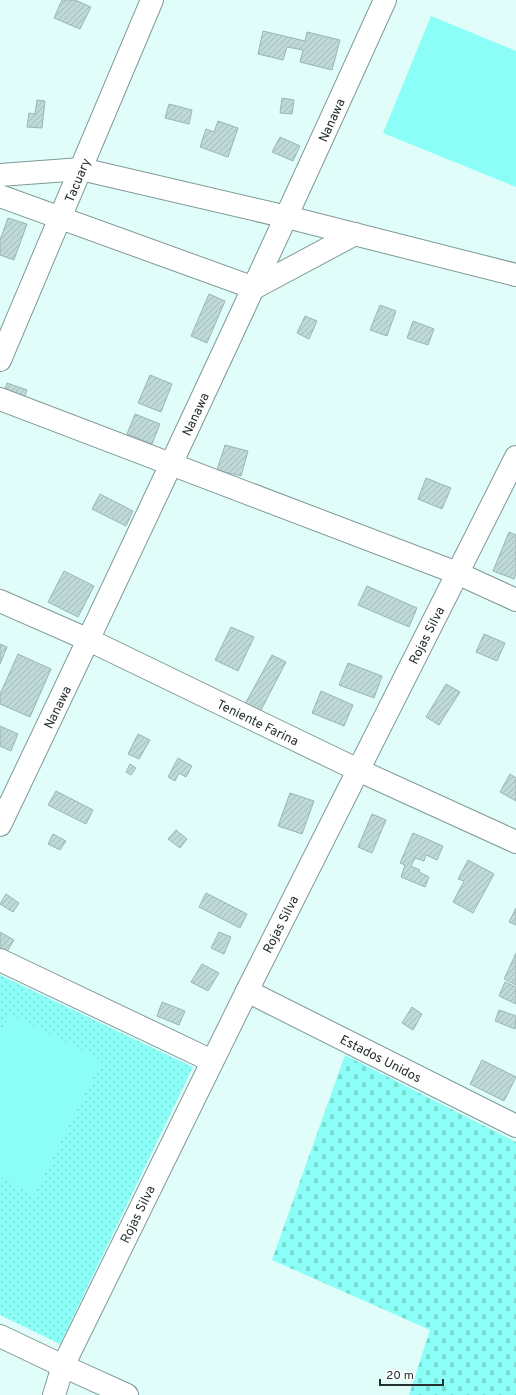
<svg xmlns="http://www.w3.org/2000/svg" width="516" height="1395" font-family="Overpass,sans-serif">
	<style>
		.green { fill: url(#green-dots) }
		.cemetery { fill: url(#cemetery-stones) }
		.pitch { fill: #8afef7 }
		.building { fill: url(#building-hatch); stroke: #9bb5b3 }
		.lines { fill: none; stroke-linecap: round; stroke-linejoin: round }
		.minor-casing { stroke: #7f9997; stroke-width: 24 }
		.minor { stroke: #fff; stroke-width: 22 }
		.labels { text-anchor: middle; stroke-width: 3; stroke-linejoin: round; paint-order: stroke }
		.street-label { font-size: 13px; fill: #26302f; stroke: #fff }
	</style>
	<defs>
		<pattern id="green-dots" width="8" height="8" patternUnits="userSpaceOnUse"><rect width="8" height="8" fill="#8afef7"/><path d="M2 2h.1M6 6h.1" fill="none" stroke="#77dad4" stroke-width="1.8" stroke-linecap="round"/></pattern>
		<pattern id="cemetery-stones" width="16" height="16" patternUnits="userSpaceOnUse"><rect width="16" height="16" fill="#8afef7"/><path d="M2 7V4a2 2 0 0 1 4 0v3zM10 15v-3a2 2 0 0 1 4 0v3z" fill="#77dad4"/></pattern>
		<pattern id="building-hatch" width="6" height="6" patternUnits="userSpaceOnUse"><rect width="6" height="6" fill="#bed9d7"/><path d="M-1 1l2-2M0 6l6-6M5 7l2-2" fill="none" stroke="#a3bbb9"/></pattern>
	</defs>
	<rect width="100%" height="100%" fill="#e1fdfa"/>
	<polygon class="green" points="0,975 193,1067 60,1344 0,1315"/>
	<polygon class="cemetery" points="345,1055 516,1142 516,1395 409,1395 430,1330 272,1260"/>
	<g class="pitch">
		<polygon points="431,16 516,51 516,187 383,133"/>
		<polygon points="10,1014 102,1060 34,1195 0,1177 0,1033"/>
	</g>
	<g class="building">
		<polygon points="62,0 75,0 91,7 80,29 54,18"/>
		<polygon points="263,31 305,41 307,32 340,40 332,70 300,62 303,50 287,47 283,60 258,54"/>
		<polygon points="282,98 294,100 292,114 280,113"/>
		<polygon points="37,100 45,101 42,128 27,127 29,113 35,114"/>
		<polygon points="169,104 192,110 189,124 165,118"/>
		<polygon points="218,121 238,128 228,157 200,147 206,129 214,132"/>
		<polygon points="280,137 300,146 293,161 272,152"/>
		<polygon points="8,218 27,224 14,260 0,255 0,240"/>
		<polygon points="209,294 225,301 207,343 191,336"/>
		<polygon points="380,305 396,311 387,336 370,330"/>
		<polygon points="305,316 317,321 309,339 297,333"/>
		<polygon points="413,321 434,329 428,345 407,338"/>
		<polygon points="150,375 172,384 161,412 138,403"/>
		<polygon points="7,383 27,390 22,403 3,396"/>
		<polygon points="135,414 160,424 152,444 127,434"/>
		<polygon points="225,445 248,451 241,476 217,470"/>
		<polygon points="426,478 451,488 442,509 418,499"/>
		<polygon points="100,494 133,511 126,526 92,509"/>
		<polygon points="509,532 516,535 516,574 514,579 493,571"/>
		<polygon points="64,571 94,586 78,617 48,602"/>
		<polygon points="367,586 417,608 409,627 358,605"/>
		<polygon points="231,627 254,637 238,671 215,660"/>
		<polygon points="484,634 505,643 497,661 476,652"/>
		<polygon points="0,644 7,647 0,664"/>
		<polygon points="18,654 51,669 30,717 0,704 0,694"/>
		<polygon points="272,655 286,662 260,712 245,704"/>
		<polygon points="348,663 382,676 374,698 339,685"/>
		<polygon points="446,684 460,692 439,725 426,717"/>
		<polygon points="321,691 353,705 344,726 312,713"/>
		<polygon points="0,726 18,734 11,751 0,746"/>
		<polygon points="138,734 150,740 139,759 128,754"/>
		<polygon points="178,758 192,766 186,777 179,773 175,781 168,777"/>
		<polygon points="130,764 136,768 131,775 126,772"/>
		<polygon points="510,774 516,778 516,801 500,792"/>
		<polygon points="56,791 93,810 86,824 48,805"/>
		<polygon points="290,793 314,801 302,834 278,826"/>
		<polygon points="372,814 386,820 372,853 358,847"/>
		<polygon points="176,830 187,839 180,848 168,839"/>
		<polygon points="413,833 443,846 437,860 426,855 424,861 415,858 411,866 420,870 419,872 429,877 425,887 401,877 405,865 400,863"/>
		<polygon points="53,834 66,841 60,850 48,844"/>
		<polygon points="468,860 494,874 473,913 453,902 464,881 458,879"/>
		<polygon points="206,893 247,914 240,928 199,907"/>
		<polygon points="6,894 19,903 13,912 0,904"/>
		<polygon points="516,908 516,925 509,922"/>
		<polygon points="0,932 14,940 5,955 0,951"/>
		<polygon points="219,932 231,937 224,954 211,948"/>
		<polygon points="516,953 516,985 504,979"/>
		<polygon points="202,964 219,973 208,991 191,982"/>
		<polygon points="505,982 516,987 516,1004 499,996"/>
		<polygon points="162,1002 185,1011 179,1025 157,1016"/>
		<polygon points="412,1007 422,1014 413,1030 402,1023"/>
		<polygon points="499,1010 516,1016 515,1029 495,1021"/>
		<polygon points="482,1060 516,1077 504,1101 470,1084"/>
	</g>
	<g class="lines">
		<g class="minor-casing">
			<g id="minor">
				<polyline points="0,175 81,169 287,217 516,275"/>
				<polyline points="0,196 254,288 355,234"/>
				<polyline points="0,360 152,0"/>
				<polyline points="0,399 457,573 516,600"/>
				<polyline points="0,601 89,640 358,770 516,842"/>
				<path d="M0 825C131 551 260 277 385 0"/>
				<polyline points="0,960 212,1061"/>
				<polyline points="247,991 516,1126"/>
				<polyline points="0,1336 63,1366 127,1395"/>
				<polyline points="54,1395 63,1366 247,991 516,457"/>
			</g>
		</g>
		<use href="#minor" class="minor"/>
	</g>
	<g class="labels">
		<g class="street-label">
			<text transform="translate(331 120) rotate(-66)" y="5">Nanawa</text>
			<text transform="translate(77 180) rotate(-67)" y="5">Tacuary</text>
			<text transform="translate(195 414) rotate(-65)" y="5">Nanawa</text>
			<text transform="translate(426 635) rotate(-63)" y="5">Rojas Silva</text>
			<text transform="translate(57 707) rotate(-64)" y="5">Nanawa</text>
			<text transform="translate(258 722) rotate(26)" y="5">Teniente Farina</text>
			<text transform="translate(280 924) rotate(-63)" y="5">Rojas Silva</text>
			<text transform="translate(381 1058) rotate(27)" y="5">Estados Unidos</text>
			<text transform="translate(137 1214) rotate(-64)" y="5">Rojas Silva</text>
		</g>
	</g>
	<path d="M380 1379v6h63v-6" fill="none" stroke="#26302f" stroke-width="2"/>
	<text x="386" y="1379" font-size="12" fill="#26302f" stroke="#ffffff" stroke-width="3" paint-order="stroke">20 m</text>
</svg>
